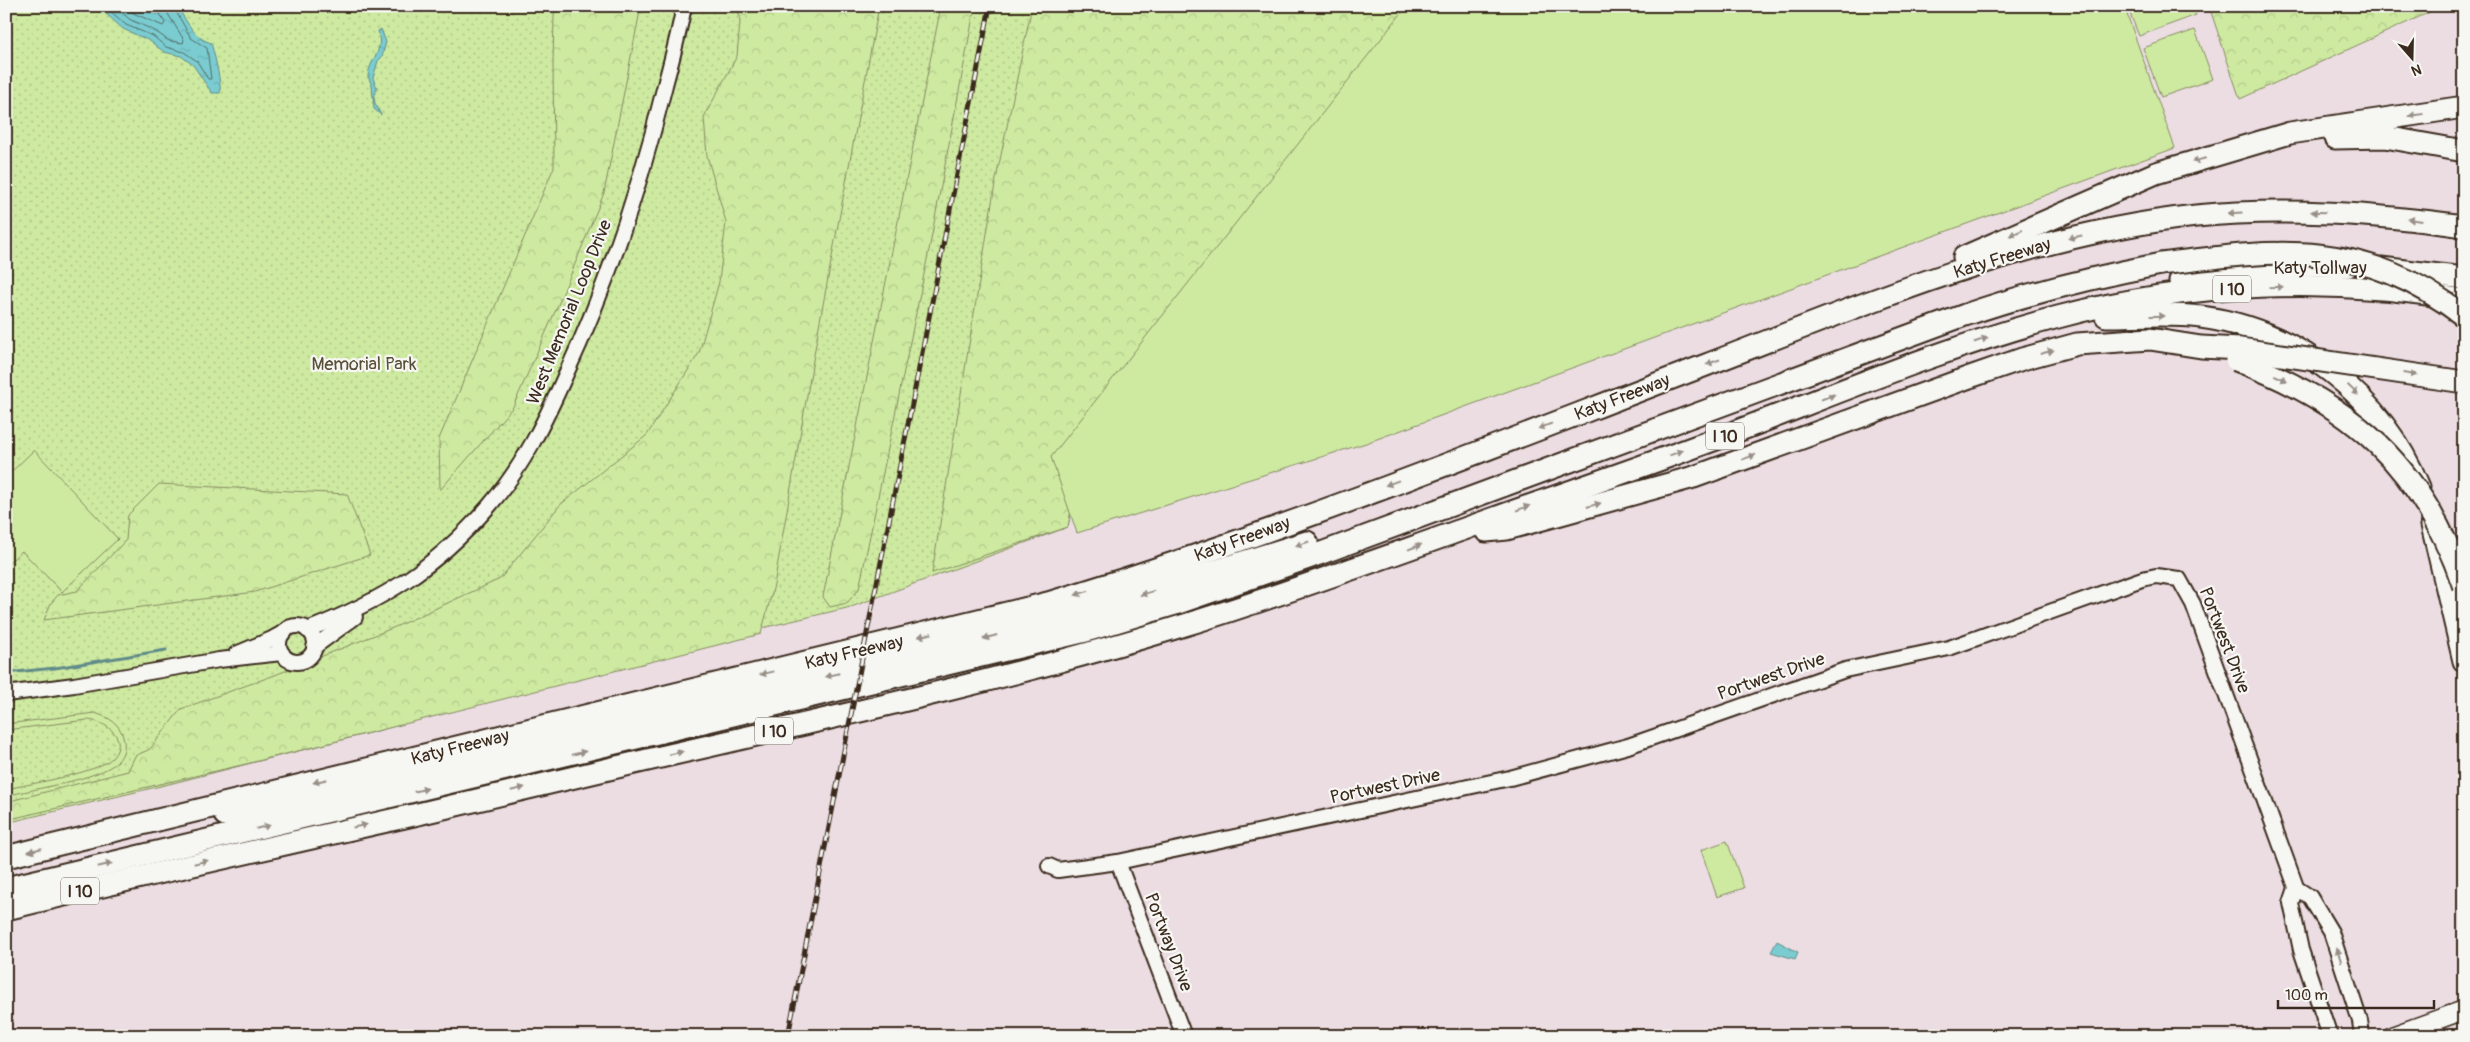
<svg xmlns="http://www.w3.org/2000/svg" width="2470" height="1042" font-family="Pangolin,sans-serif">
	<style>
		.green { fill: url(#green-dots); stroke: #848a60 }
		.forest { fill: url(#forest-crowns); stroke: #848a60 }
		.pitch { fill: #ceeaa1; stroke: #848a60 }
		.water { fill: url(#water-ripples); stroke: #618b89 }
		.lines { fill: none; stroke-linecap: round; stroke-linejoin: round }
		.shore { stroke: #546b66; stroke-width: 1 }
		.stream { stroke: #618b89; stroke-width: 3 }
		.minor-casing { stroke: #3b2a1e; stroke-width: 18 }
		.major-casing { stroke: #3b2a1e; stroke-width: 21 }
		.highway-casing { stroke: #3b2a1e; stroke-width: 25 }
		.minor { stroke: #f6f6f2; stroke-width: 14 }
		.major { stroke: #f6f6f2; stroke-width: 18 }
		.highway { stroke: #f6f6f2; stroke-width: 21 }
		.rail-casing { stroke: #3b2a1e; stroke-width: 5 }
		.rail { stroke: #f6f6f2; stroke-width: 3; stroke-dasharray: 9; stroke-linecap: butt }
		.highway-bridge-casing { stroke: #3b2a1e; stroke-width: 25; stroke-linecap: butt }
		.highway-bridge { stroke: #f6f6f2; stroke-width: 21 }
		.oneway { fill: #989088 }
		.labels { text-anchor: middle; stroke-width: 4.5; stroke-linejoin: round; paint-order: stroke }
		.shield { fill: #f6f6f2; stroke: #73675e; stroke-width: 1 }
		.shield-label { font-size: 16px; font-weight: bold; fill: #3b2a1e }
		.street-label { font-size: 18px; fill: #3b2a1e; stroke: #f6f6f2 }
		.park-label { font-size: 18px; fill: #585038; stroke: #f6f6f2 }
	</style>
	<defs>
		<pattern id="green-dots" width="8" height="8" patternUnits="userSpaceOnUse" patternTransform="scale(1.25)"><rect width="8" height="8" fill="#ceeaa1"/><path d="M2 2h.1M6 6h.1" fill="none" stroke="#b2c98a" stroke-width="1.8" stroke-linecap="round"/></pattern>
		<pattern id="forest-crowns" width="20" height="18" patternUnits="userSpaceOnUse" patternTransform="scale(1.25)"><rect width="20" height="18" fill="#ceeaa1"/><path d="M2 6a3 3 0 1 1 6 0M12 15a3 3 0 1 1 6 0" fill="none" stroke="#b2c98a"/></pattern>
		<pattern id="water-ripples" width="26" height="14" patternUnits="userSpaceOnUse" patternTransform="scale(1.25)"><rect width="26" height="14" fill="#7accd1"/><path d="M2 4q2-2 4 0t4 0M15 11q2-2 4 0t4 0" fill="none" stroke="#6aafb3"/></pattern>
	</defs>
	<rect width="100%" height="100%" fill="#ecdde3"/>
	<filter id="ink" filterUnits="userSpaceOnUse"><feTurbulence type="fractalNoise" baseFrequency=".02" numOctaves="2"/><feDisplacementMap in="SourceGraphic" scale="10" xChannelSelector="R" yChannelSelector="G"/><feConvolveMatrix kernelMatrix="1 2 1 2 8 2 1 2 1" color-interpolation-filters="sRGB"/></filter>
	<g filter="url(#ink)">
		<polygon class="green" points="6,6 1554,6 1081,452 1068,527 851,607 635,658 381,730 169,784 6,823"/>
		<g class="forest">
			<polygon points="557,6 641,6 604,193 561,298 513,407 440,490 439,439 554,167 553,63 554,15"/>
			<polygon points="738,6 879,6 819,326 774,585 761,634 246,764 6,820 6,802 128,771 135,756 150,749 181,709 275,675 395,627 500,579 560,505 647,435 699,353 719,282 726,222 707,156 704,117 737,56 740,22"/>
			<polygon points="941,6 975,6 929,250 859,589 847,603 830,607 823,597"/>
			<polygon points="1032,6 1554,6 1081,452 1068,527 932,573 995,184"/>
			<polygon points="2209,6 2443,6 2240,99"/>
			<polygon points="159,484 347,494 370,555 255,592 44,620 51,603 58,595 77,591 126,540 128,515"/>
		</g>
		<g class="pitch">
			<polygon points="1407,6 2124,6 2175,148 1366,443 1077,533 1051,457"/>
			<polygon points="2127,6 2192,6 2196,15 2139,36"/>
			<polygon points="2195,30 2213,79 2161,97 2143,48"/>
			<polygon points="34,450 118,539 62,592 22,551 6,565 6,477"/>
			<path d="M95 713C109 718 119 722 123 737 126 746 124 755 117 762 100 779 32 789 6 796V789C29 784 100 773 113 757 129 738 106 721 87 720L6 730V724Z"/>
			<polygon points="1727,841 1744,888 1717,897 1701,850"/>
		</g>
		<g class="water">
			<path d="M71 6H176C188 21 192 37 211 43 214 52 222 86 220 93H212L193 65 181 56 164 52 150 41 123 29 104 12 85 11Z"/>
			<path d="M381 29 386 42 382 57 378 61 373 78 377 88 374 97 375 103 381 115 374 109 372 86 368 76C370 57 384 54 378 31Z"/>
			<polygon points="1777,941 1798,952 1795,959 1771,952"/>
		</g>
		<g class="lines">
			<g class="shore">
				<polyline points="98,6 107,8 126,25 153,36 166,47 184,52 197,61 208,79 211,79 207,48 191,38 173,6"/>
				<polyline points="116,6 129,19 155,31 169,41 183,43 184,40 168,14 166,6"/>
				<polyline points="128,6 133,13 163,26 165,23 160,14 159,6"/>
			</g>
			<polyline class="stream" points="6,673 55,668 166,650"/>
			<g class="minor-casing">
				<g id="minor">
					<circle cx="297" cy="644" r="18"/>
					<path d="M307 630C384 600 434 569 489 506 523 467 545 421 566 374 609 281 641 184 665 85 672 59 679 33 684 6"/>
					<polyline points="314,647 355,617"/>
					<polyline points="236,654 272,639 283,633"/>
					<polyline points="6,694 74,685 219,660 282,653"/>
					<polyline points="1118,862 1184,1036"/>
					<polyline points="1049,866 1058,870 1118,862 1510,778 1628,746 1845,670 1949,648 2142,579 2156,576 2179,579 2193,604 2295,884 2296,888 2291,903 2301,950 2330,1036"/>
					<polyline points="2296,888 2310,897 2331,932 2360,1021 2362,1036"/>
				</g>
			</g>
			<g class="major-casing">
				<polyline id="major" points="2392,1036 2464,1010"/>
			</g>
			<g class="highway-casing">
				<g id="highway">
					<polyline points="2335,138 2385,137 2464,151"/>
					<polyline points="1964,257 2156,173 2290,133 2464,107"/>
					<polyline points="2381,268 2464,278"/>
					<path d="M2180 281C2234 269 2292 263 2348 266"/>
					<path d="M2106 316C2137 316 2170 313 2201 317 2298 330 2382 397 2419 487"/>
					<polyline points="2432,525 2464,661"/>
					<polyline points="1486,531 1507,529 1694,477 1967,378 2022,359 2077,344 2150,339 2201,347 2240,349"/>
					<polyline points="225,815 256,812 327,796 964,644 1075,615 1307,542"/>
					<path d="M6 857 1048 603C1271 536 1488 448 1706 365 1865 304 2026 234 2196 216 2286 207 2375 214 2464 226"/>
					<path d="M6 888 1086 631 1172 605 1308 558 1965 315C2029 293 2094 277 2161 264"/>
					<path d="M6 909C143 876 280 845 418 814 484 799 551 782 617 767 808 723 1001 682 1188 624 1282 595 1374 561 1467 528 1547 499 1628 472 1708 442 1824 399 1938 349 2058 317 2189 282 2330 276 2464 300"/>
				</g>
			</g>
			<use href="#minor" class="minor"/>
			<use href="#major" class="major"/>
			<use href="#highway" class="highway"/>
			<g class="rail-casing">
				<polyline id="rail" points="788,1036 990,6"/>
			</g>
			<use href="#rail" class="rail"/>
			<g class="highway-bridge-casing">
				<g id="highway-bridge">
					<path d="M2161 264C2280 249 2362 238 2464 316"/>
					<polyline points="2240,349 2464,382"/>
					<path d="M2236 360C2353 404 2423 467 2464 587"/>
				</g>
			</g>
			<use href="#highway-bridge" class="highway-bridge"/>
		</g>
		<defs><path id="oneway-solid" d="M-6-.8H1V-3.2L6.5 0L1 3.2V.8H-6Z" transform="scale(1.25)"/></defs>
		<g class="oneway">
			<use href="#oneway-solid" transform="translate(2416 115) rotate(172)"/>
			<use href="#oneway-solid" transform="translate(2199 160) rotate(164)"/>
			<use href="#oneway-solid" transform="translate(2318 212) rotate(-178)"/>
			<use href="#oneway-solid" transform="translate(2235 213) rotate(176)"/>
			<use href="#oneway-solid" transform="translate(2415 220) rotate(-173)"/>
			<use href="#oneway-solid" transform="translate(2016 233) rotate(156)"/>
			<use href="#oneway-solid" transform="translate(2075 237) rotate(168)"/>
			<use href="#oneway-solid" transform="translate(2276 287) rotate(-2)"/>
			<use href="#oneway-solid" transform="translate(2157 316)"/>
			<use href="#oneway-solid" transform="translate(1981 340) rotate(-19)"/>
			<use href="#oneway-solid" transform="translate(2047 352) rotate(-15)"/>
			<use href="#oneway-solid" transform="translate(1713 362) rotate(159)"/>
			<use href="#oneway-solid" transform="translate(2410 374) rotate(8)"/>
			<use href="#oneway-solid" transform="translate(2281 378) rotate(25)"/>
			<use href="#oneway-solid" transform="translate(2353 390) rotate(44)"/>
			<use href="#oneway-solid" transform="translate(1828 397) rotate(-21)"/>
			<use href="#oneway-solid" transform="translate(1545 426) rotate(159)"/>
			<use href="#oneway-solid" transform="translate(1676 453) rotate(-20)"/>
			<use href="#oneway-solid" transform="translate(1749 457) rotate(-20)"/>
			<use href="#oneway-solid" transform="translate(1392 483) rotate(160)"/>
			<use href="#oneway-solid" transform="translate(1594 505) rotate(-16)"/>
			<use href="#oneway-solid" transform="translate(1523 508) rotate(-20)"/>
			<use href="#oneway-solid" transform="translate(1302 544) rotate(161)"/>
			<use href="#oneway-solid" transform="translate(1415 547) rotate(-21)"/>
			<use href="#oneway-solid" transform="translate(1082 593) rotate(163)"/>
			<use href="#oneway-solid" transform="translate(1147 593) rotate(163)"/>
			<use href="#oneway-solid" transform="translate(925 635) rotate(166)"/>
			<use href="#oneway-solid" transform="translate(990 637) rotate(165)"/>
			<use href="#oneway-solid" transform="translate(767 673) rotate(167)"/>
			<use href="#oneway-solid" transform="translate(832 675) rotate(167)"/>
			<use href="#oneway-solid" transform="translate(579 753) rotate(-14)"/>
			<use href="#oneway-solid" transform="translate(676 753) rotate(-13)"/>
			<use href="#oneway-solid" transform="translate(320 781) rotate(166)"/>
			<use href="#oneway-solid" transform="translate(518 789) rotate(-14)"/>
			<use href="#oneway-solid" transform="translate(421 790) rotate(-13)"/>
			<use href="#oneway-solid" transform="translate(360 826) rotate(-12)"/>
			<use href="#oneway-solid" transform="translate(263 827) rotate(-13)"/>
			<use href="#oneway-solid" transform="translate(35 850) rotate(166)"/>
			<use href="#oneway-solid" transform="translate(201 862) rotate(-13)"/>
			<use href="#oneway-solid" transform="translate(105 865) rotate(-13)"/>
			<use href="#oneway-solid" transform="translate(2339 955) rotate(-108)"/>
		</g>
	</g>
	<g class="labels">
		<g class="shield">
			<rect x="2213" y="275.5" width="38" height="27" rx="4"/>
			<rect x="1706" y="422.5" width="38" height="27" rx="4"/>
			<rect x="755" y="717.5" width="38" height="27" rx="4"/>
			<rect x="61" y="877.5" width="38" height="27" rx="4"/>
		</g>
		<g class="shield-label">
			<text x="2232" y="295">I 10</text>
			<text x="1725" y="442">I 10</text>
			<text x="774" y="737">I 10</text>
			<text x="80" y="897">I 10</text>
		</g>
		<g class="street-label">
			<text transform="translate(2002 258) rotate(-17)" y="6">Katy Freeway</text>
			<text x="2320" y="274">Katy Tollway</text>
			<text transform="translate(569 312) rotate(-68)" y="6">West Memorial Loop Drive</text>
			<text transform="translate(1622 397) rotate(-21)" y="6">Katy Freeway</text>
			<text transform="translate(1242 539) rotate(-20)" y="6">Katy Freeway</text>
			<text transform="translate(2225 640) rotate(69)" y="6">Portwest Drive</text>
			<text transform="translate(854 652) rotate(-13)" y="6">Katy Freeway</text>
			<text transform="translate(1771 676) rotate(-19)" y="6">Portwest Drive</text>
			<text transform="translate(460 747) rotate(-14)" y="6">Katy Freeway</text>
			<text transform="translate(1385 786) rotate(-12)" y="6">Portwest Drive</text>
			<text transform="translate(1169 942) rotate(69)" y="6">Portway Drive</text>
		</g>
		<g class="park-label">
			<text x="364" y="370">Memorial Park</text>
		</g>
	</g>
	<rect width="2470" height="1042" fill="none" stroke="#f6f6f2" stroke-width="25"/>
	<rect x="12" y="12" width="2445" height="1017" fill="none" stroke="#3b2a1e" stroke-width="2" filter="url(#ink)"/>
	<g transform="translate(2412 58) rotate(160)" stroke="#f6f6f2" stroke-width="4" paint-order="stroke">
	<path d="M0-4L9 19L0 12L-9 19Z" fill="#3b2a1e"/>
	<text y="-8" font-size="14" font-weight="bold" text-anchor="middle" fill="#3b2a1e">N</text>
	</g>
	<path d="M2278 1000v8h156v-8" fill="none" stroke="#3b2a1e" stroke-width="2.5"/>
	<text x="2285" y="1000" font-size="15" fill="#3b2a1e" stroke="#f6f6f2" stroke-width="4" paint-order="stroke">100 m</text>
</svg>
